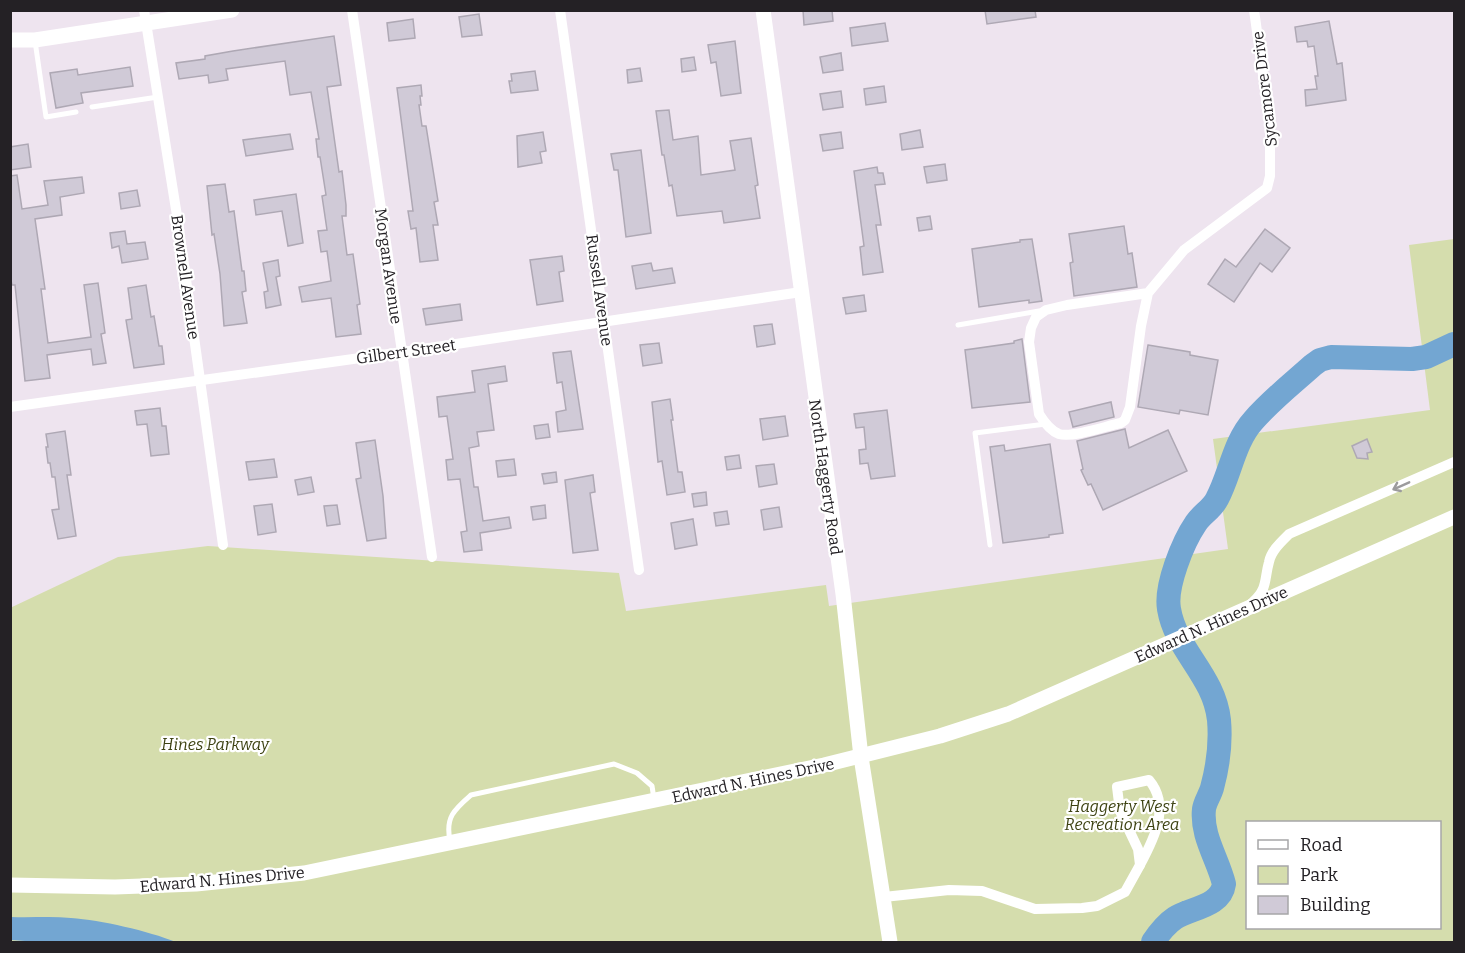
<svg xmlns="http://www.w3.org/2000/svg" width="1465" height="953" font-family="Bitter,serif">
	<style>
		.green { fill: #d5ddad; fill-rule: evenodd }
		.water { fill: #73a6d2 }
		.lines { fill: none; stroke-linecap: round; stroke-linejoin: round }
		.river { stroke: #73a6d2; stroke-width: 24 }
		.building { fill: #d0cad7; stroke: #aea8b4; stroke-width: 1.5 }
		.lane { stroke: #fff; stroke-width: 5 }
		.street { stroke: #fff; stroke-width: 10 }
		.secondary { stroke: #fff; stroke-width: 15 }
		.oneway { stroke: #9c9b9d }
		.labels { text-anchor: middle; stroke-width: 4.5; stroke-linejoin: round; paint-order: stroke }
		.street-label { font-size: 16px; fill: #242125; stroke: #fff }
		.park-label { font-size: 16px; font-style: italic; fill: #3d4212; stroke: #fff }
	</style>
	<rect width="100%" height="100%" fill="#eee4ef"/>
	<path class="green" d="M1454 239V942H11L10 608 118 557 208 546 619 573 626 611 826 585 829 606 1228 549 1213 439 1430 410 1409 245ZM1248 822H1440V928H1248Z"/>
	<g class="water">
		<path d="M1223 888 1225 899 1214 910 1190 916 1180 923 1161 942H1143C1153 927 1166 909 1183 901L1197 905 1207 898 1210 890Z"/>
		<path d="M11 917C31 918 51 916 71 918 101 920 148 931 176 942H39L11 940Z"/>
	</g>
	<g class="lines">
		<path class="river" d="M1153 942C1159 933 1166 924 1175 918 1190 908 1221 907 1224 884 1218 859 1201 836 1204 809 1205 802 1210 795 1212 788 1218 766 1221 743 1219 720 1214 675 1176 651 1169 609 1165 586 1183 542 1196 523 1202 514 1212 509 1217 499 1230 475 1234 442 1253 421 1271 400 1293 383 1313 365L1320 360 1331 357 1412 359 1426 357 1454 344"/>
	</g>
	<g class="building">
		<polygon points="803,10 832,10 833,21 804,25"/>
		<polygon points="985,10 1035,10 1036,17 987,24"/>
		<polygon points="479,14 482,35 462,37 459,17"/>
		<polygon points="413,19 415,38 389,41 387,23"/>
		<polygon points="1329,21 1337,64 1342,63 1346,100 1306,106 1305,90 1317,89 1315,76 1318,76 1314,46 1308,47 1307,41 1297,42 1295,27"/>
		<polygon points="885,23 888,41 852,46 850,28"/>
		<polygon points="334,36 341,85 327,87 339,172 342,171 346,205 346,216 342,216 347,255 353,254 360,304 357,305 361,334 336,337 331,298 302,302 299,287 331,281 327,251 321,252 318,231 327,230 322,196 326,195 320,157 318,157 316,139 319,139 311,92 290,95 285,61 226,69 228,80 209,83 208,75 179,79 176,63 205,59 205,56 233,51"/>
		<polygon points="735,41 741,93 721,96 716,62 711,63 708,45"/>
		<polygon points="841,53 843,70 823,73 820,57"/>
		<polygon points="694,57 696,70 682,72 681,59"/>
		<polygon points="130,67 133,86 81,93 83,103 56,108 50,73 77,69 78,75"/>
		<polygon points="640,68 642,81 628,83 627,70"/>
		<polygon points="535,71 538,90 511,93 509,81 512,81 511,74"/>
		<polygon points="421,85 422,96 420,96 421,105 419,105 422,126 426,126 438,201 434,202 438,225 433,225 438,260 420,262 416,228 411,229 408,211 413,211 397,88"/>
		<polygon points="884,86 886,102 866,105 864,89"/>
		<polygon points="841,91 843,107 823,110 820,94"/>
		<polygon points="669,110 673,140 698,136 701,175 735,170 730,141 751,138 758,185 755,186 760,218 724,223 722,211 677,216 672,185 669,186 664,155 662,155 656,111"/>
		<polygon points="920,130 923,147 902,150 900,134"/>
		<polygon points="543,132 546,151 540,152 542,163 518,167 517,136"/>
		<polygon points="841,132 843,148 823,151 820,135"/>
		<polygon points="290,134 293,149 246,156 243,140"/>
		<polygon points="28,144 31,167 10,170 10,147"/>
		<polygon points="641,150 651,233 626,237 618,170 614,170 611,154"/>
		<polygon points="945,164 947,180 927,183 924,167"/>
		<polygon points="877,167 878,173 883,173 885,184 875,185 881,225 876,225 883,272 863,275 860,247 864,246 854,171"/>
		<polygon points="17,175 22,209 48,205 44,181 82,177 84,193 60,197 62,215 35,219 45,289 41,289 45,320 48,343 91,337 84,285 98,283 105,333 101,334 106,363 93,365 91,349 47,355 50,378 25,381 15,285 12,285 10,276 10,176"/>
		<polygon points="225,184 229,212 234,211 242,271 244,271 246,291 242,292 247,323 224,326 220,274 214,234 212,235 207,186"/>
		<polygon points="137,190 140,206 121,209 119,193"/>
		<polygon points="296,194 303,243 288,246 282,211 256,215 254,200"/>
		<polygon points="930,216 932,229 919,231 917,218"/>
		<polygon points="1124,226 1128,254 1132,253 1137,287 1074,296 1070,263 1073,262 1069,234"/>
		<polygon points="1265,229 1290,248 1272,272 1260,263 1234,302 1208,284 1225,259 1236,267"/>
		<polygon points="125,231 127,244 145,242 148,259 122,263 119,246 112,248 110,233"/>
		<polygon points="1032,239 1042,301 1029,303 1029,300 979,307 972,249 1020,242 1020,240"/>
		<polygon points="562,256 564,271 559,272 563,301 537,305 530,260"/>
		<polygon points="278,260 280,276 276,277 281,305 266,308 264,292 268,291 263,263"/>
		<polygon points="651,263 653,271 672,268 675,283 636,289 632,266"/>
		<polygon points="146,285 151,317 154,316 159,346 162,346 164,364 134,368 126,320 132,319 128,288"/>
		<polygon points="864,295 866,311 846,314 843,298"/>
		<polygon points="460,304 462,320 426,325 423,309"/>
		<polygon points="772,324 775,344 757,347 754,326"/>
		<polygon points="1022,339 1030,402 972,408 965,350 1014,343 1014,341"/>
		<polygon points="659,343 662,363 643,366 640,345"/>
		<polygon points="1148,345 1190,352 1190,355 1218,360 1208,415 1180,410 1179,414 1138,407"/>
		<polygon points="571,351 583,429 558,432 556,412 566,410 562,382 557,383 553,353"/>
		<polygon points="505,366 507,381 488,384 494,430 477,432 479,446 469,448 474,487 478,487 483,521 509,517 511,528 480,533 482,550 464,552 461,532 467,531 460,479 448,480 446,460 453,459 447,416 439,417 437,397 475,392 472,371"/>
		<polygon points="670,399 673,420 671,420 678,472 682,472 685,492 667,495 662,461 658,462 652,402"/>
		<polygon points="1111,402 1114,417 1073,427 1069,412"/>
		<polygon points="160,408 162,426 166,426 169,454 151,456 147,424 137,425 135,411"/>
		<polygon points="887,410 895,476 871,479 868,463 860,464 859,450 866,449 864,427 856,428 854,414"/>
		<polygon points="785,416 788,436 763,440 760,419"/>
		<polygon points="548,424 550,437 536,439 534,426"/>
		<polygon points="1125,429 1129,448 1168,430 1187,471 1103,510 1091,484 1088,485 1081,470 1083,469 1077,441"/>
		<polygon points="65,431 71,475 67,475 76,536 58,539 52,510 59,509 55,477 52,477 50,463 48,463 46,447 48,447 46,434"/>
		<polygon points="1367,439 1372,452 1367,453 1368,459 1357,458 1352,446"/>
		<polygon points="375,440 383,496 386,538 367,541 356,479 361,478 356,443"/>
		<polygon points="1050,444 1063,533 1049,535 1049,537 1003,543 990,447 1004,445 1005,451"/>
		<polygon points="739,455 741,468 727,470 725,457"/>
		<polygon points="274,459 277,477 249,480 246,462"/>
		<polygon points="514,459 516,475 498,477 496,461"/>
		<polygon points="774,464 777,484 759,487 756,466"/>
		<polygon points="556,472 557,482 544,484 542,474"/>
		<polygon points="593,475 595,492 590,493 598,550 573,553 565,480"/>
		<polygon points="311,477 314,492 298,495 295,480"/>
		<polygon points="706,492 707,505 694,507 692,494"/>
		<polygon points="272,504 276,532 258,535 254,506"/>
		<polygon points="337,505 340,524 327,526 324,506"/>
		<polygon points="545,505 546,518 533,520 531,507"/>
		<polygon points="779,507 782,527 764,530 761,510"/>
		<polygon points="727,511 729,524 716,526 714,513"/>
		<polygon points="693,519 697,545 675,549 671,523"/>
	</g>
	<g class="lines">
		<g class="lane">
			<polyline points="35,41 46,117 76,112"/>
			<polyline points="92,107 158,97"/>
			<polyline points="958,325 1039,311"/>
			<polyline points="990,545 975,433 1046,424"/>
			<path d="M450 840C445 817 455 809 471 795L614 764 637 773 652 786 654 799"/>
		</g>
		<g class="street">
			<polyline points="144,10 178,222 223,545"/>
			<polyline points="352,10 432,557"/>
			<polyline points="560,10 639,570"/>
			<path d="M1148 293 1067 305 1046 310 1036 317 1031 328 1029 342 1039 414C1044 422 1051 431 1059 434 1073 438 1106 426 1121 423L1125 420 1130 407 1141 326 1148 293 1184 250 1267 188 1270 176V125L1254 10"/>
			<polyline points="10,407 403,352 801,292"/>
			<path d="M1253 602C1268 588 1264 580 1269 562 1271 551 1281 542 1289 534L1454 462"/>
			<path d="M1149 780C1171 806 1154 839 1140 865L1138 849 1120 811 1117 787Z"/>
			<polyline points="884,897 949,890 982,891 1035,909 1082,908 1097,906 1125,892 1140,865"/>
		</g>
		<g class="secondary">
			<polyline points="763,10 843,594 861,757 890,942"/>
			<polyline points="10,40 35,40 232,10"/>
			<polyline points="10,885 115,887 196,884 304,873 824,765 940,736 1008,714 1454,517"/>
		</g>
	</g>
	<defs><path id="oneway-shaft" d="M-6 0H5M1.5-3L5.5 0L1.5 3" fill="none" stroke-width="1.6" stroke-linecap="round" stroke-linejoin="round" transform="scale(1.5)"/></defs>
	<use class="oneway" href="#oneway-shaft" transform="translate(1401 486) rotate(156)"/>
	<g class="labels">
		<g class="street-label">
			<text transform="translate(1264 89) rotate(-97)" y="6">Sycamore Drive</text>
			<text transform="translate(389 266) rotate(82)" y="6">Morgan Avenue</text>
			<text transform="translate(186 277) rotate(82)" y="6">Brownell Avenue</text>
			<text transform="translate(600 290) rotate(82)" y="6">Russell Avenue</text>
			<text transform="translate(406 351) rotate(-8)" y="6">Gilbert Street</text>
			<text transform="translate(826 477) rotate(82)" y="6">North Haggerty Road</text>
			<text transform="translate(1211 624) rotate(-24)" y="6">Edward N. Hines Drive</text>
			<text transform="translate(753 780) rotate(-12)" y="6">Edward N. Hines Drive</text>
			<text transform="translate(222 879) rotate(-5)" y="6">Edward N. Hines Drive</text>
		</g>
		<g class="park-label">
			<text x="215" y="750">Hines Parkway</text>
			<text x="1122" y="812">Haggerty West<tspan x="1122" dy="18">Recreation Area</tspan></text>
		</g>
	</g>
	<rect width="1465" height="953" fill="none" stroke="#242125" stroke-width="24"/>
	<rect x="1246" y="821" width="195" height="108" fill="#ffffff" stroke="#a7a6a8" stroke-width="1.5"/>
	<rect x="1258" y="840" width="30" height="9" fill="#ffffff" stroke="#a7a6a8" stroke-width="1.5"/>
	<text x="1300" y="851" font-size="18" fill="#242125">Road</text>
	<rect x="1258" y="866" width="30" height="18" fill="#d5ddad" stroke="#a7a6a8" stroke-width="1.5"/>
	<text x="1300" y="881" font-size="18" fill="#242125">Park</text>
	<rect x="1258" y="896" width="30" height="18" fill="#d0cad7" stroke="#a7a6a8" stroke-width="1.5"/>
	<text x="1300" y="911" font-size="18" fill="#242125">Building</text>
</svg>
